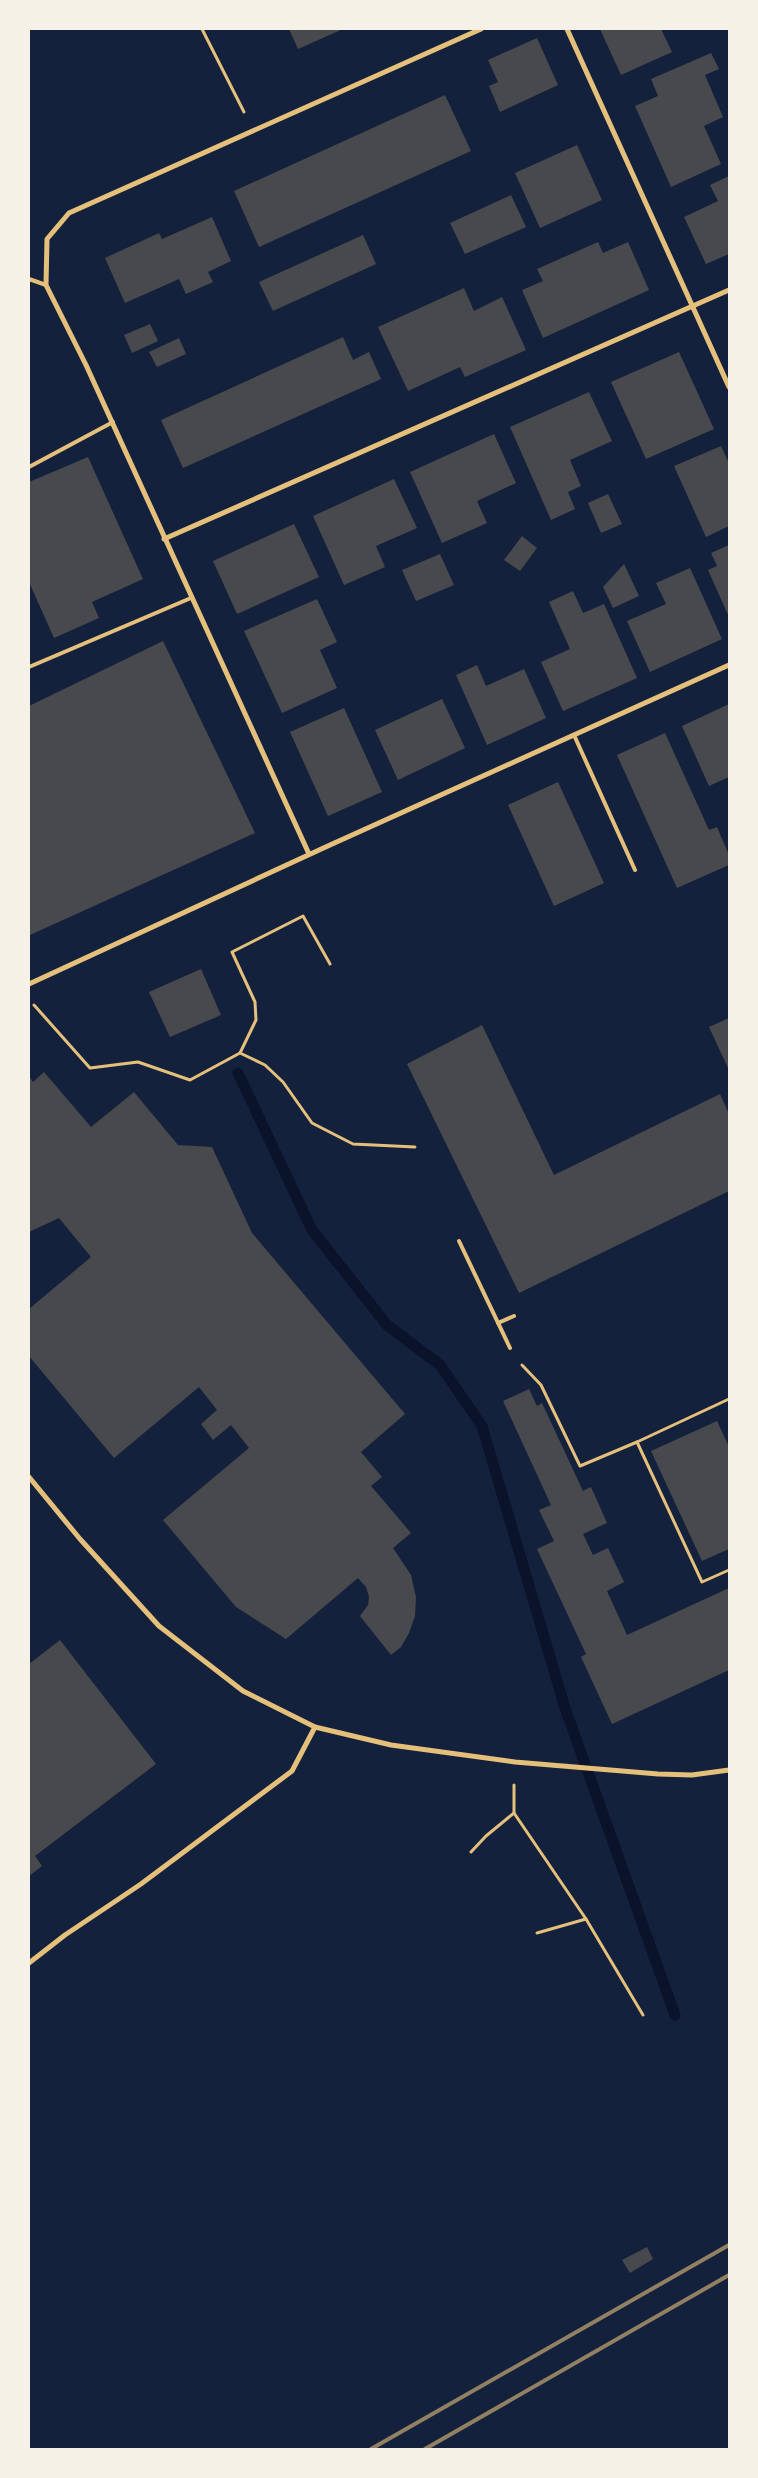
<svg xmlns="http://www.w3.org/2000/svg" width="758" height="2478" font-family="Ubuntu,sans-serif">
	<style>
		.lines { fill: none; stroke-linecap: round; stroke-linejoin: round }
		.stream { stroke: #0b132b; stroke-width: 11 }
		.building { fill: #48494c }
		.path { stroke: #e5c07b; stroke-width: 3 }
		.service { stroke: #e5c07b; stroke-width: 4 }
		.minor { stroke: #e5c07b; stroke-width: 5 }
		.rail { stroke: #918062; stroke-width: 4 }
	</style>
	<rect width="100%" height="100%" fill="#14213d"/>
	<g class="lines">
		<polyline class="stream" points="238,1073 312,1230 387,1325 440,1365 482,1426 565,1708 675,2015"/>
	</g>
	<g class="building">
		<polygon points="289,29 343,29 298,49"/>
		<polygon points="600,29 661,29 672,52 621,75"/>
		<polygon points="537,38 558,85 500,112 489,86 498,82 488,60"/>
		<polygon points="711,53 719,69 705,75 723,117 704,126 721,164 671,187 635,106 658,96 651,79"/>
		<polygon points="445,95 471,151 259,247 234,191"/>
		<polygon points="577,145 602,200 540,228 515,173"/>
		<polygon points="729,176 729,254 706,264 684,217 718,201 710,185"/>
		<polygon points="511,195 526,227 465,254 450,223"/>
		<polygon points="212,217 231,261 208,272 213,282 186,294 179,279 125,303 105,258 159,233 162,239"/>
		<polygon points="363,235 376,264 273,311 259,282"/>
		<polygon points="598,242 603,253 628,242 649,290 543,338 522,290 543,281 537,269"/>
		<polygon points="464,288 474,311 502,297 526,350 465,377 460,367 408,391 378,327"/>
		<polygon points="150,324 158,341 132,353 124,335"/>
		<polygon points="343,337 353,360 369,352 381,379 183,468 161,420"/>
		<polygon points="179,338 186,354 157,367 149,352"/>
		<polygon points="679,352 714,429 646,459 611,382"/>
		<polygon points="589,392 612,441 570,460 581,486 568,492 575,509 551,520 510,427"/>
		<polygon points="494,434 516,483 477,501 487,523 442,543 410,472"/>
		<polygon points="721,446 729,463 729,526 706,537 674,466"/>
		<polygon points="88,457 143,579 92,602 99,618 54,638 29,582 29,482"/>
		<polygon points="394,479 417,528 376,546 385,567 344,585 313,516"/>
		<polygon points="608,494 622,524 601,533 588,503"/>
		<polygon points="294,524 319,577 237,614 213,561"/>
		<polygon points="522,536 537,548 520,571 504,560"/>
		<polygon points="729,545 729,617 708,570 717,566 711,553"/>
		<polygon points="440,554 454,585 416,601 402,570"/>
		<polygon points="624,564 639,596 613,608 603,587"/>
		<polygon points="690,568 722,639 650,672 627,621 666,604 656,583"/>
		<polygon points="573,591 583,613 604,604 637,678 563,711 541,662 570,649 549,602"/>
		<polygon points="317,599 337,642 320,650 337,688 282,713 244,631"/>
		<polygon points="163,641 255,833 30,935 29,706"/>
		<polygon points="477,665 486,686 524,669 546,718 487,745 456,675"/>
		<polygon points="442,699 465,748 398,780 375,730"/>
		<polygon points="729,704 729,777 709,786 682,726"/>
		<polygon points="344,708 382,792 328,816 290,732"/>
		<polygon points="665,733 709,830 717,827 729,855 729,865 677,888 617,755"/>
		<polygon points="558,782 604,883 554,906 508,805"/>
		<polygon points="201,969 221,1015 170,1037 149,992"/>
		<polygon points="729,1018 729,1070 709,1027"/>
		<polygon points="482,1025 554,1175 720,1094 729,1114 729,1191 519,1293 407,1064"/>
		<polygon points="44,1072 91,1127 134,1092 178,1145 212,1147 252,1233 405,1414 361,1452 382,1477 371,1486 411,1533 393,1548 411,1575 416,1597 415,1616 409,1633 401,1647 391,1655 360,1616 368,1605 369,1597 366,1587 358,1578 286,1639 236,1607 163,1520 249,1448 231,1425 213,1440 201,1424 217,1410 199,1387 114,1458 29,1356 29,1309 91,1257 59,1218 29,1232 29,1076 33,1082"/>
		<polygon points="529,1389 537,1406 542,1403 583,1491 591,1487 607,1523 583,1534 593,1555 608,1548 624,1582 607,1591 627,1635 729,1588 729,1670 612,1724 581,1657 586,1654 537,1549 554,1541 539,1510 551,1505 503,1401"/>
		<polygon points="717,1421 729,1447 729,1549 702,1561 651,1451"/>
		<polygon points="60,1640 156,1764 35,1856 42,1866 29,1876 29,1664"/>
		<polygon points="647,2247 653,2259 630,2273 622,2260"/>
	</g>
	<g class="lines">
		<g class="path">
			<polyline points="202,29 244,112"/>
			<polyline points="330,964 303,916 232,952 255,1002 256,1020 240,1053 265,1065 283,1082 312,1123 353,1144 415,1147"/>
			<polyline points="34,1005 90,1068 138,1062 190,1080 240,1053"/>
			<polyline points="522,1365 541,1385 580,1466 637,1442 702,1582 729,1570"/>
			<polyline points="637,1442 729,1399"/>
			<polyline points="514,1785 514,1813 586,1919 643,2015"/>
			<polyline points="471,1852 486,1836 514,1813"/>
			<polyline points="537,1933 586,1919"/>
		</g>
		<g class="service">
			<polyline points="29,279 46,285"/>
			<polyline points="29,467 113,422"/>
			<polyline points="29,667 191,598"/>
			<polyline points="574,735 635,870"/>
			<polyline points="459,1241 510,1348"/>
			<polyline points="498,1323 514,1316"/>
		</g>
		<g class="minor">
			<polyline points="567,29 729,387"/>
			<polyline points="164,539 729,290"/>
			<polyline points="309,854 86,365 46,285 47,239 69,213 481,29"/>
			<polyline points="29,984 330,845 729,665"/>
			<polyline points="29,1477 80,1539 159,1626 243,1691 315,1727 391,1745 515,1762 658,1774 692,1775 729,1770"/>
			<polyline points="29,1963 65,1935 141,1884 292,1771 315,1727"/>
		</g>
		<g class="rail">
			<polyline points="371,2449 729,2245"/>
			<polyline points="425,2449 729,2275"/>
		</g>
	</g>
	<rect width="758" height="2478" fill="none" stroke="#f6f1e7" stroke-width="60"/>
</svg>
